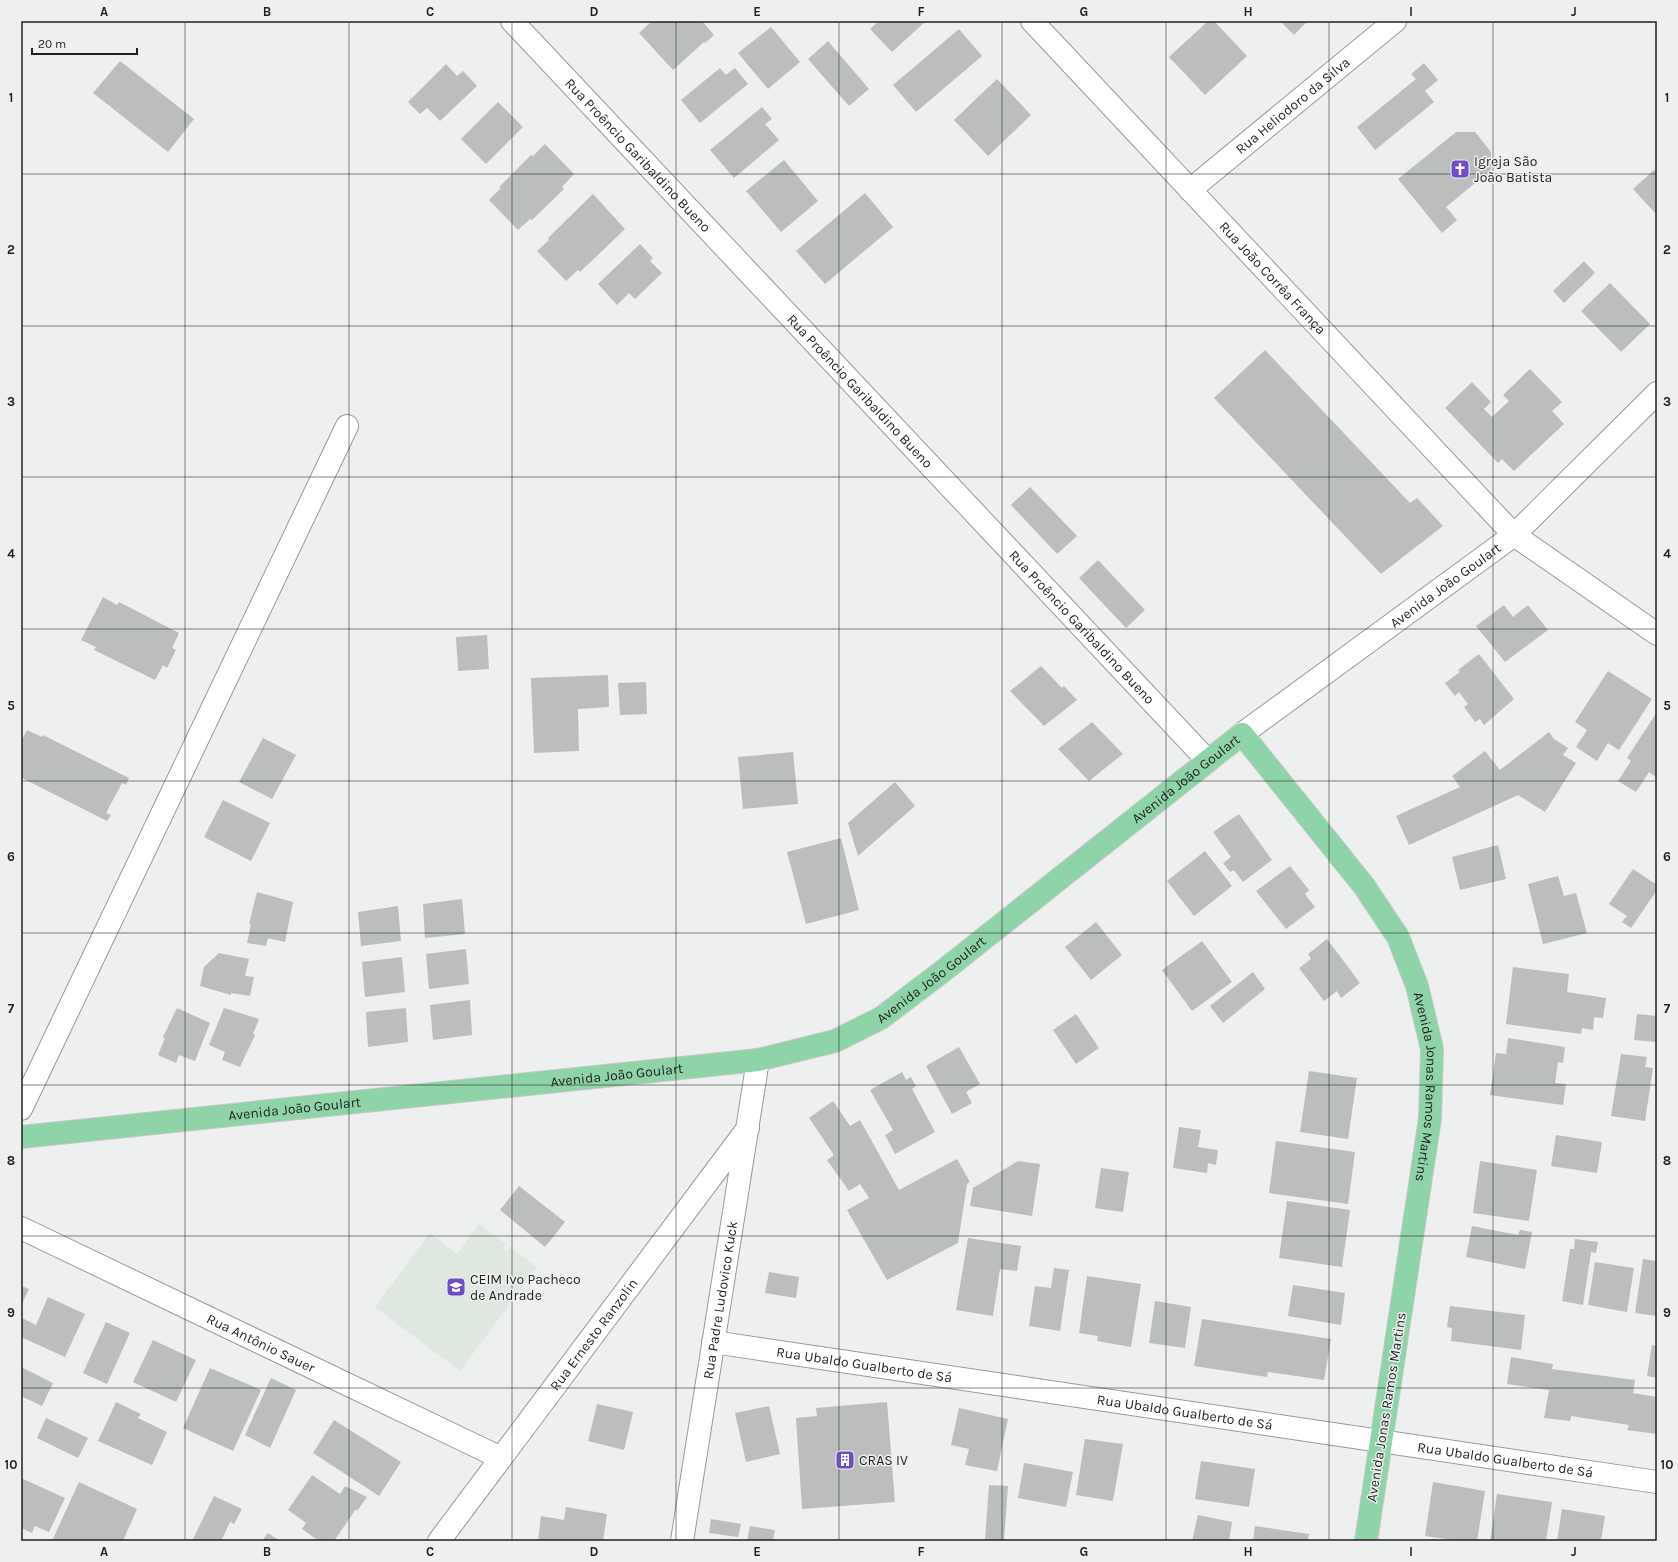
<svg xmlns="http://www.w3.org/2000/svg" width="1678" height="1562" font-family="Karla,sans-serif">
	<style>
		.built { fill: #dee7e0 }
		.building { fill: #bbbebc }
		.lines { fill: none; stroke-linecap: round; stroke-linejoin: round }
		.minor-casing { stroke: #979a98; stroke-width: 24 }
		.major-casing { stroke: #c9c9c9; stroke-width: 24 }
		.minor { stroke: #fff; stroke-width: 22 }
		.major { stroke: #8fd3a9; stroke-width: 22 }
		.grid { fill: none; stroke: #1f201f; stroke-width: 1; stroke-opacity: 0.55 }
		.labels { text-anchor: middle; stroke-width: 3; stroke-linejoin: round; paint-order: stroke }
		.street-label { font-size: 14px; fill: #1f201f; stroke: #edf0ee }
		.poi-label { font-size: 14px; fill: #1f201f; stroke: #edf0ee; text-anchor: start }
		.neatline { fill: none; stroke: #1f201f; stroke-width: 1.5 }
		.grid-label { font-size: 13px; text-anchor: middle; font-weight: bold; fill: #1f201f }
	</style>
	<rect width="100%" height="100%" fill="#edf0ee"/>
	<polygon class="built" points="479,1224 506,1244 503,1248 507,1252 510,1247 537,1267 460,1371 375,1307 430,1233 457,1254"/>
	<g class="building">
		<polygon points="652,21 702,21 714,35 705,43 704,42 673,70 639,33"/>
		<polygon points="879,21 926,21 892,52 870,29"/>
		<polygon points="1208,21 1214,21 1247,56 1205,95 1169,57"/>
		<polygon points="1280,21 1308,21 1294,35"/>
		<polygon points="771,27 800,62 768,89 738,53"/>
		<polygon points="959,29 982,56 916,112 893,85"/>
		<polygon points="828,41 869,89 849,106 808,59"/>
		<polygon points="120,61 194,119 168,152 93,93"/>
		<polygon points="1424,63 1438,80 1425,91 1434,102 1375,150 1357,127 1416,79 1411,74"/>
		<polygon points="446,64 457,76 463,71 477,86 440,121 427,108 420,114 408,102"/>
		<polygon points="720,68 726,75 735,68 748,84 700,123 681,100"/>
		<polygon points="997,79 1031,115 988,156 954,120"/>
		<polygon points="498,102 523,127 486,164 461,139"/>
		<polygon points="762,107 772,119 765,124 779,140 734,178 710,150"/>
		<polygon points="1456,132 1475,132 1491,152 1491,170 1446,207 1457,220 1442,233 1398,179"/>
		<polygon points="545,144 574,174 562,187 564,189 532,220 530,219 518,230 489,200 501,188 499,187 531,155 533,156"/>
		<polygon points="784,160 818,201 781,232 746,191"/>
		<polygon points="1654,170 1657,172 1657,215 1633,189"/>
		<polygon points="865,193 893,227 825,284 796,251"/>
		<polygon points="593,194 625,229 580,272 578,270 566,281 537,251 549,240 548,238"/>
		<polygon points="640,244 653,258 650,261 662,273 635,299 629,293 617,305 598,284"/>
		<polygon points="1584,261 1595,273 1564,303 1553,291"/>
		<polygon points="1610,283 1650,324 1621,352 1581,311"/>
		<polygon points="1265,350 1410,503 1417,498 1443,526 1381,574 1214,398"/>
		<polygon points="1530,369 1562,402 1552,411 1564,424 1514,471 1502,459 1498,463 1445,408 1472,382 1491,402 1484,409 1492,417 1509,401 1503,395"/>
		<polygon points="1030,487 1077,536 1057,554 1011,505"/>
		<polygon points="1098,560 1145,610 1126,628 1079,578"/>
		<polygon points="103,597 117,605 119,602 179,633 172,648 176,650 167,668 163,665 155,680 94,650 96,647 81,640"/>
		<polygon points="1504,605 1513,617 1528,605 1548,630 1505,662 1476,626"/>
		<polygon points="487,635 489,669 458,671 456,637"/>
		<polygon points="1479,654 1514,699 1484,725 1480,719 1475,722 1464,707 1468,704 1459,692 1455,696 1445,683 1460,672 1458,670"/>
		<polygon points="1041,666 1062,688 1064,686 1077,700 1044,726 1010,691"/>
		<polygon points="1608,671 1652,699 1619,750 1608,743 1597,761 1576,747 1587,730 1575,722"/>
		<polygon points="608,675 609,707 578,709 579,751 534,753 531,678"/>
		<polygon points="646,682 647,714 620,715 618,683"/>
		<polygon points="1657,712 1657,778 1649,772 1636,792 1618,781 1631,761 1627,758"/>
		<polygon points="1092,722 1123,754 1089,781 1058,749"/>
		<polygon points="27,730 42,737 43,735 129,778 126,785 122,783 106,813 111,815 107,821 22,778 21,742"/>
		<polygon points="1549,732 1554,739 1568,748 1563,755 1576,763 1545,812 1518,795 1409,845 1396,816 1460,787 1452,776 1485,751 1500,770"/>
		<polygon points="263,738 296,755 272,799 239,782"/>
		<polygon points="793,752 798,804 743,809 738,757"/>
		<polygon points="895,782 915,806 858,856 848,823"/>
		<polygon points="223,800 270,823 251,861 204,837"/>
		<polygon points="1239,814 1272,860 1243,882 1234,870 1230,872 1223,863 1231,857 1213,832"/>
		<polygon points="841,838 859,910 806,924 787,852"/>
		<polygon points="1498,845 1506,879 1460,890 1452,857"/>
		<polygon points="1205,851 1232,886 1194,916 1167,881"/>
		<polygon points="1290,866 1309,890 1305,894 1315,907 1286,929 1256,891"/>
		<polygon points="1633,869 1657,885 1657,890 1631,928 1622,922 1627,916 1609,904"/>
		<polygon points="1558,876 1564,896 1576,893 1587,933 1543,944 1528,884"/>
		<polygon points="257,892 293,902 285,942 268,938 266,946 247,943 251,924 249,924"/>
		<polygon points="462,899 465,934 425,938 423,904"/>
		<polygon points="398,906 401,941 361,946 358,912"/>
		<polygon points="1096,922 1122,955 1091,980 1065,947"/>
		<polygon points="1327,939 1360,983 1341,998 1337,991 1324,1001 1299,968 1311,959 1308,954"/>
		<polygon points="1202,941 1232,982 1192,1011 1162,970"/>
		<polygon points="466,949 469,984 429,989 426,954"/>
		<polygon points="219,953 249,959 245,976 254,977 250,996 231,993 231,995 200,986 204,967"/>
		<polygon points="402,957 405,992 365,997 362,962"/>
		<polygon points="1513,967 1569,974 1567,992 1606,998 1603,1018 1594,1017 1593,1030 1582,1028 1581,1034 1506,1024"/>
		<polygon points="1253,972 1265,989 1223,1023 1210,1006"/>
		<polygon points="470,1000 472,1035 433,1040 430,1005"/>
		<polygon points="177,1008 210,1023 195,1061 179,1055 176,1063 158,1055 165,1038 163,1037"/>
		<polygon points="224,1008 259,1019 253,1034 255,1035 240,1067 222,1060 225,1052 209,1045"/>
		<polygon points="406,1008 408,1042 368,1047 366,1012"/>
		<polygon points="1076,1014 1099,1048 1076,1064 1053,1030"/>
		<polygon points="1637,1014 1657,1016 1657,1042 1634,1040"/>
		<polygon points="1508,1038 1565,1047 1563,1063 1558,1062 1555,1083 1566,1084 1563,1105 1490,1095 1496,1053 1506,1054"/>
		<polygon points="959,1047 980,1084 966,1092 972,1103 952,1114 926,1066"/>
		<polygon points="1621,1054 1647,1057 1645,1067 1653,1068 1645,1121 1611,1116"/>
		<polygon points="1309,1071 1357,1078 1348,1139 1300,1132"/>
		<polygon points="902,1072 906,1080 911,1077 916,1086 912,1089 935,1132 895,1154 885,1135 893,1130 870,1090"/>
		<polygon points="833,1101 850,1126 860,1120 899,1190 957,1159 970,1182 967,1184 958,1243 887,1280 847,1210 869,1198 860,1184 849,1191 827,1160 834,1155 809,1118"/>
		<polygon points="1179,1127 1201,1130 1198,1147 1218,1150 1216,1165 1208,1163 1207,1173 1173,1168"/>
		<polygon points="1556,1135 1602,1142 1597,1173 1551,1166"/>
		<polygon points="1276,1141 1355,1152 1348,1204 1269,1193"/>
		<polygon points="1018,1161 1040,1164 1032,1216 970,1206 973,1188"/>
		<polygon points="1480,1161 1537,1170 1529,1221 1473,1213"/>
		<polygon points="1101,1168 1129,1172 1123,1212 1095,1208"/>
		<polygon points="519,1186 565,1222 545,1247 500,1210"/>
		<polygon points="1287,1201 1350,1210 1342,1267 1279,1258"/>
		<polygon points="1472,1226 1518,1235 1520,1230 1532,1232 1525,1269 1466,1257"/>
		<polygon points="968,1238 1021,1246 1017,1271 1000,1269 993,1316 956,1310"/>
		<polygon points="1575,1239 1598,1242 1596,1253 1591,1252 1583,1305 1562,1301 1570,1249 1574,1249"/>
		<polygon points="1643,1259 1657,1261 1657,1316 1635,1313"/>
		<polygon points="1595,1262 1634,1268 1627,1312 1588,1305"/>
		<polygon points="1054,1268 1069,1270 1060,1331 1029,1326 1035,1286 1051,1288"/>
		<polygon points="769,1272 799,1277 796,1298 765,1293"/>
		<polygon points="1087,1276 1141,1284 1131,1347 1097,1341 1098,1336 1079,1333"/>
		<polygon points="1293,1285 1345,1293 1341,1325 1288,1316"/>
		<polygon points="21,1286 29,1289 21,1306"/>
		<polygon points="48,1297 85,1314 65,1357 21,1337 22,1318 36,1325"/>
		<polygon points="1155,1301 1191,1307 1185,1348 1149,1343"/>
		<polygon points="1450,1306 1525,1315 1521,1350 1451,1341 1452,1328 1447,1327"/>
		<polygon points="1202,1319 1331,1339 1324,1380 1268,1372 1267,1377 1194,1366"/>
		<polygon points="106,1322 130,1333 107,1384 83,1373"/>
		<polygon points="153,1340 196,1360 176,1402 133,1382"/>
		<polygon points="1652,1345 1657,1346 1657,1378 1647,1376"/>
		<polygon points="1511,1357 1553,1364 1552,1369 1635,1380 1633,1393 1657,1397 1657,1434 1627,1430 1629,1425 1571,1416 1570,1421 1544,1418 1549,1390 1507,1384"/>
		<polygon points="21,1367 53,1383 42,1406 21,1396"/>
		<polygon points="210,1368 261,1390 233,1451 183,1428"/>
		<polygon points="271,1378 296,1390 270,1448 245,1435"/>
		<polygon points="116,1402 141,1414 138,1418 167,1432 152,1465 98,1441"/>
		<polygon points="887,1402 895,1502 802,1509 796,1418 817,1416 816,1408"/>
		<polygon points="597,1404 633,1412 624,1450 588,1441"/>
		<polygon points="769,1406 780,1454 746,1462 735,1413"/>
		<polygon points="959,1408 1008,1419 997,1471 965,1465 969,1449 951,1445"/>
		<polygon points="46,1418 88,1438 78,1458 37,1438"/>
		<polygon points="334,1420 401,1462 379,1496 313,1453"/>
		<polygon points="1085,1439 1123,1444 1113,1501 1076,1495"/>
		<polygon points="1201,1461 1255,1469 1249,1507 1195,1499"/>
		<polygon points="1024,1463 1073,1472 1066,1507 1018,1498"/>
		<polygon points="312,1475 340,1494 345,1486 367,1497 357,1511 356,1509 334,1541 319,1541 302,1529 306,1523 288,1510"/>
		<polygon points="21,1478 65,1498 49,1532 35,1526 32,1533 21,1528"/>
		<polygon points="79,1482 137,1509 123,1541 52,1541"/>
		<polygon points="1433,1482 1485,1491 1477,1541 1460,1541 1425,1536"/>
		<polygon points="989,1485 1008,1486 1004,1541 985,1540"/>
		<polygon points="1497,1494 1552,1502 1546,1541 1490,1541"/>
		<polygon points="214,1496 242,1509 234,1524 230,1522 221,1541 192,1541"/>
		<polygon points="566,1507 607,1514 603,1541 538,1541 541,1516 564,1520"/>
		<polygon points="1562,1509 1605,1516 1601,1541 1557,1541"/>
		<polygon points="1198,1515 1232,1522 1229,1541 1192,1541"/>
		<polygon points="711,1519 741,1524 738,1537 709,1533"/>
		<polygon points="750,1526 775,1530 773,1541 747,1541"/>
		<polygon points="1255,1526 1309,1534 1308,1541 1253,1541"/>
		<polygon points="268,1533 280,1541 262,1541"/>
	</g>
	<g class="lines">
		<g class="minor-casing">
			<g id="minor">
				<path id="s1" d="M512 21 1208 761"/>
				<path id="s2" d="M1032 21 1514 535 1657 634"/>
				<path id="s3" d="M1190 190 1395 21"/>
				<path id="s4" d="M1242 734 1514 535 1657 393"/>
				<polyline points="21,1109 347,426"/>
				<path id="s5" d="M21 1228 501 1458"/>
				<path id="s6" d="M713 1342 1657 1482"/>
				<path id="s7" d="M439 1541 748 1128"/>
				<path id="s8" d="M682 1541 758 1060"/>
			</g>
		</g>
		<g class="major-casing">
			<g id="major">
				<path id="s9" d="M21 1137 758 1060 835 1041 881 1018 943 971 1242 734 1364 886 1398 937 1417 986 1432 1049 1430 1118 1366 1541"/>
			</g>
		</g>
		<use href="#minor" class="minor"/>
		<use href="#major" class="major"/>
	</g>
	<path class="grid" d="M185 21V1541M349 21V1541M512 21V1541M676 21V1541M839 21V1541M1002 21V1541M1166 21V1541M1329 21V1541M1493 21V1541M21 174H1657M21 326H1657M21 477H1657M21 629H1657M21 781H1657M21 933H1657M21 1085H1657M21 1236H1657M21 1388H1657"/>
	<defs>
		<g id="church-square" transform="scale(1)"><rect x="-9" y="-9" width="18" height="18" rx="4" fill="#6f4dc6" stroke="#edf0ee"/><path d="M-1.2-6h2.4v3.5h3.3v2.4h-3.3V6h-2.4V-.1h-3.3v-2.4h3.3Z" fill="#fff"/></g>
		<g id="school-square" transform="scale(1)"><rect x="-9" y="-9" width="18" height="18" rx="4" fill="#6f4dc6" stroke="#edf0ee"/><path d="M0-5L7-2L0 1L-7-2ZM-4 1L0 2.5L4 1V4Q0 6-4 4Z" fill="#fff"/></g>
		<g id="building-square" transform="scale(1)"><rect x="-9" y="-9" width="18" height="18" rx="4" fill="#6f4dc6" stroke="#edf0ee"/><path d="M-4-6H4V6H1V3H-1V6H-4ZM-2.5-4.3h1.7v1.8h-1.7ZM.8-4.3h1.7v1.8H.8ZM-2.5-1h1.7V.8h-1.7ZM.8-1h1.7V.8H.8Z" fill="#fff"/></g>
	</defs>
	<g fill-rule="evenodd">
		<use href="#church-square" x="1460" y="169"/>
		<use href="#school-square" x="456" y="1287"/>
		<use href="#building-square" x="845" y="1460"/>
	</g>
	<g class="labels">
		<g class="street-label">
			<text dy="5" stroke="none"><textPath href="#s3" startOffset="133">Rua Heliodoro da Silva</textPath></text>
			<text dy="5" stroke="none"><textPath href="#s1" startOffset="184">Rua Proêncio Garibaldino Bueno</textPath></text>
			<text dy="5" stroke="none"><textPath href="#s2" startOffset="352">Rua João Corrêa França</textPath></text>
			<text dy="5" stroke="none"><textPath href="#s1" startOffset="508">Rua Proêncio Garibaldino Bueno</textPath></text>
			<text dy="5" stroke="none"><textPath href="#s4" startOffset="252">Avenida João Goulart</textPath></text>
			<text dy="5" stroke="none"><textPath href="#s1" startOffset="832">Rua Proêncio Garibaldino Bueno</textPath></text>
			<text dy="5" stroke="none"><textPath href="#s9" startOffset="1259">Avenida João Goulart</textPath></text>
			<text dy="5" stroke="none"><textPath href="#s9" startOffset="935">Avenida João Goulart</textPath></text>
			<text dy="5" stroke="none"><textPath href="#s9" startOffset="599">Avenida João Goulart</textPath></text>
			<text dy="5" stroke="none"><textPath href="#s9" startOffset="1742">Avenida Jonas Ramos Martins</textPath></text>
			<text dy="5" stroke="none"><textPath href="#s9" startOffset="275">Avenida João Goulart</textPath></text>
			<text dy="5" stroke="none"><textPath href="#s8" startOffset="244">Rua Padre Ludovico Kuck</textPath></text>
			<text dy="5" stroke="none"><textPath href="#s7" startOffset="258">Rua Ernesto Ranzolin</textPath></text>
			<text dy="5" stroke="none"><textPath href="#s5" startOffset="266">Rua Antônio Sauer</textPath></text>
			<text dy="5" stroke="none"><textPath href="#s6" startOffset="153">Rua Ubaldo Gualberto de Sá</textPath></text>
			<text transform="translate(1386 1407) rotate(-81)" y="5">Avenida Jonas Ramos Martins</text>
			<text dy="5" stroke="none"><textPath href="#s6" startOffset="477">Rua Ubaldo Gualberto de Sá</textPath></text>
			<text dy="5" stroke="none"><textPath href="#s6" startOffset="801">Rua Ubaldo Gualberto de Sá</textPath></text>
		</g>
		<g class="poi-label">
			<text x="1474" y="166">Igreja São<tspan x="1474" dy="16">João Batista</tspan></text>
			<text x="470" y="1284">CEIM Ivo Pacheco<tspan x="470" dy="16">de Andrade</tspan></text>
			<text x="859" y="1465">CRAS IV</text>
		</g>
	</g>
	<rect width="1678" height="1562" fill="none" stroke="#edf0ee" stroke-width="44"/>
	<path d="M32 48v6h105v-6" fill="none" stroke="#1f201f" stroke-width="2"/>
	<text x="38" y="48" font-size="12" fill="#1f201f" stroke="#edf0ee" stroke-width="3" paint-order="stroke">20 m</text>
	<rect x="22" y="22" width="1634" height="1518" class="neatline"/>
	<g class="grid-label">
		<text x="104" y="16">A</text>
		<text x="267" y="16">B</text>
		<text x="430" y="16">C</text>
		<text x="594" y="16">D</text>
		<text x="757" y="16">E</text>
		<text x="921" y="16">F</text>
		<text x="1084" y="16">G</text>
		<text x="1248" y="16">H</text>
		<text x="1411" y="16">I</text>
		<text x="1574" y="16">J</text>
		<text x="11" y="102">1</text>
		<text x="1667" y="102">1</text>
		<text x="11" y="254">2</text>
		<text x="1667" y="254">2</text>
		<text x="11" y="406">3</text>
		<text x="1667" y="406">3</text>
		<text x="11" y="558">4</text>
		<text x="1667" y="558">4</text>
		<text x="11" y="710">5</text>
		<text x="1667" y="710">5</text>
		<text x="11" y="861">6</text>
		<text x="1667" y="861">6</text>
		<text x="11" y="1013">7</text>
		<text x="1667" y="1013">7</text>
		<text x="11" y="1165">8</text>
		<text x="1667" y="1165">8</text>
		<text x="11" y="1317">9</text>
		<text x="1667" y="1317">9</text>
		<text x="11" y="1469">10</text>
		<text x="1667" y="1469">10</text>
		<text x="104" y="1556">A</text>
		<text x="267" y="1556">B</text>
		<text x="430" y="1556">C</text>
		<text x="594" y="1556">D</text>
		<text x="757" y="1556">E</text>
		<text x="921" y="1556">F</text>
		<text x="1084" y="1556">G</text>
		<text x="1248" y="1556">H</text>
		<text x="1411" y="1556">I</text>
		<text x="1574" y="1556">J</text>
	</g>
</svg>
